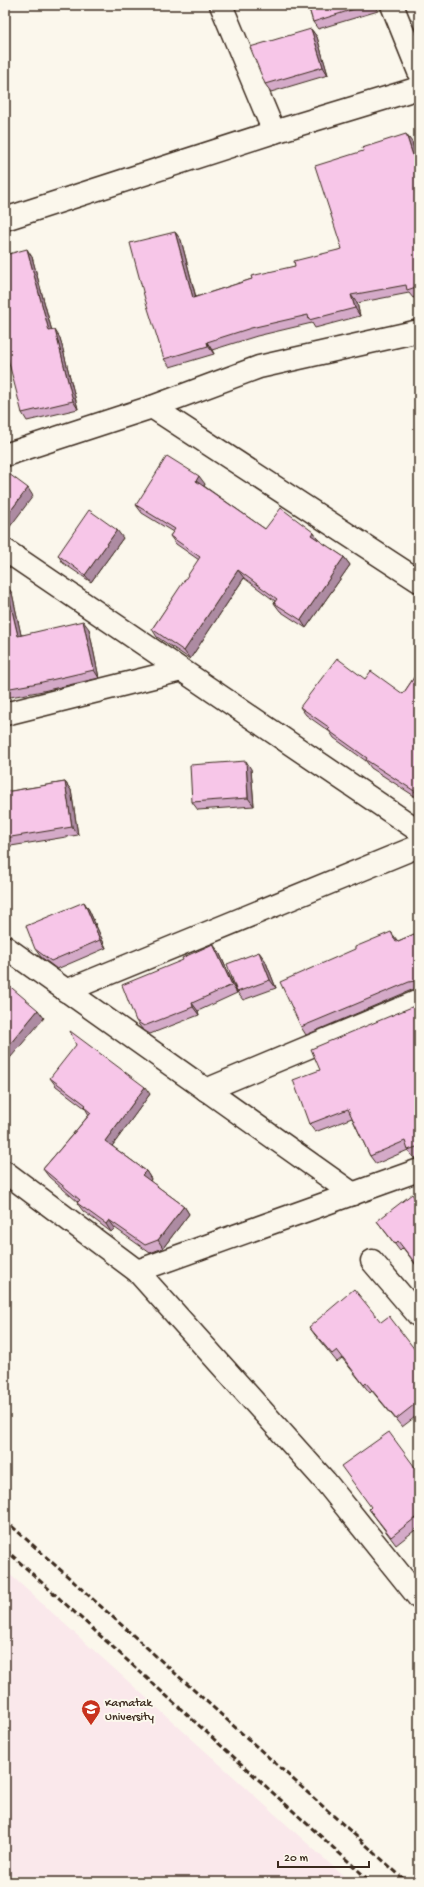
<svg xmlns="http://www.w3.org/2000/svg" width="424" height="1887" font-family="'Gochi Hand',sans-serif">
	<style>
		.built { fill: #fae8eb }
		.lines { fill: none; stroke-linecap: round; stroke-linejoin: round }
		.street-casing { stroke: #3b2a1e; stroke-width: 25 }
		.street { stroke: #fbf7ec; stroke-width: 22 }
		.rail { stroke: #3b2a1e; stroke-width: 3; stroke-dasharray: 6 3; stroke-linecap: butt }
		.wall { fill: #d4aac8; stroke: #3b2a1e }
		.shaded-wall { fill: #ad8ba2; stroke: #3b2a1e }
		.building { fill: #f7c6e8; stroke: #3b2a1e }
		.labels { text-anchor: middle; stroke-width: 4; stroke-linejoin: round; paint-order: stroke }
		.poi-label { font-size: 12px; fill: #3b2a1e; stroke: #fbf7ec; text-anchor: start }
	</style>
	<rect width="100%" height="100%" fill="#fbf7ec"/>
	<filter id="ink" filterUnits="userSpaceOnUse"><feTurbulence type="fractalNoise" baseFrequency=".025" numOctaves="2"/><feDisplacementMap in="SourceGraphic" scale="8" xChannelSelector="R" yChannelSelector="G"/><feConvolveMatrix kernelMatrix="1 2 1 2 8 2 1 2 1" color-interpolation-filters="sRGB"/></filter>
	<g filter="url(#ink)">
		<polygon class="built" points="5,1570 350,1882 5,1882"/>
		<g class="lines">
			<g class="street-casing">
				<g id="street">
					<polyline points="221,5 274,132"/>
					<polyline points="392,5 419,72"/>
					<polyline points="5,219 274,132 419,88"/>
					<polyline points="152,407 419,581"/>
					<polyline points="5,455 152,407 259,367 419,331"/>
					<polyline points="5,550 419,831"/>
					<polyline points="5,714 181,670"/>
					<polyline points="5,947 353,1194"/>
					<polyline points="66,991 419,846"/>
					<polyline points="206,1090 419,1001"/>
					<polyline points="5,1172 137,1271 325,1481 419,1598"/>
					<polyline points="372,1261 419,1316"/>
					<polyline points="137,1271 419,1170"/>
				</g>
			</g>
			<use href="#street" class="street"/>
			<g class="rail">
				<polyline points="5,1520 407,1882"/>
				<polyline points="5,1549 371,1882"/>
			</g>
		</g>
		<g class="wall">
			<polygon points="308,5 376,5 378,11 318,29 313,22"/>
			<polygon points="311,29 317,37 328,75 271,92 265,84"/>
			<polygon points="412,142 419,165 419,296 413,298 409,293 357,303 360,316 315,328 312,323 257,336 212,350 214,354 170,367 164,359 175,232 181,240 196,297 252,279 295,266 342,249"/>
			<polygon points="32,257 52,331 60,338 78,409 27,421 22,413"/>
			<polygon points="205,484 204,486 265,529 313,532 319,540 318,540 344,557 350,565 306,628 280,611 274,603 275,601 244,578 190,659 157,637 152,629 199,560 176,544 170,536 173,532 142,513 136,505"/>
			<polygon points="123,538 91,582 63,563 58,555"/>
			<polygon points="5,585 12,593 21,635 89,629 99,678 43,691 5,698"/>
			<polygon points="419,670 419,799 371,768 366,761 334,738 330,732 306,715 300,707 365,679 403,694"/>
			<polygon points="251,769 254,806 198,810 192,802"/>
			<polygon points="65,782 71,790 78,835 5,847 5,792"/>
			<polygon points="84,902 89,910 106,948 57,969 41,957 35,949"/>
			<polygon points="419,932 419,989 414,989 306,1035 301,1027 397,940 398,941"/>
			<polygon points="219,952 237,993 198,1011 199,1015 150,1034 142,1029 136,1021"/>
			<polygon points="265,960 276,988 243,1000 237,992"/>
			<polygon points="419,1004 419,1156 414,1158 408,1150 376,1164 370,1156 352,1118 315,1132 309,1124 320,1070"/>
			<polygon points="50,1078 150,1094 112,1146 146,1171 151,1179 150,1181 184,1206 189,1214 163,1248 150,1253 115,1228 111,1232 83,1211 77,1203 78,1202 49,1177 43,1169 89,1115 85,1108 56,1086"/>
			<polygon points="419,1200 419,1269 403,1248 400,1251 377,1221"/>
			<polygon points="381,1322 419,1355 419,1414 402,1427 372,1391 370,1393 342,1358 337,1362 315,1335 309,1327"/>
			<polygon points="419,1468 419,1527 396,1545 369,1509"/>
		</g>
		<g class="shaded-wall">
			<polygon points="374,5 376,5 378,11"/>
			<polygon points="311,29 317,37 328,75 323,67"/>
			<polygon points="406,134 412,142 419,165 419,174"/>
			<polygon points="175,232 181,240 198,306 193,298"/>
			<polygon points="27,249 32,257 54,339 49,331"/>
			<polygon points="351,295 357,303 360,316 355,308"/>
			<polygon points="55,330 60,338 78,409 73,401"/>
			<polygon points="207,342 212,350 214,354 208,346"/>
			<polygon points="199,476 205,484 202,489 196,481"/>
			<polygon points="28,488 33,496 6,532 5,531 5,518"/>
			<polygon points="117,530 123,538 91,582 85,575"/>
			<polygon points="313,532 319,540 316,543 311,535"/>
			<polygon points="344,557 350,565 306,628 301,620"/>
			<polygon points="238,570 244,578 190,659 184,651"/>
			<polygon points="6,585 12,593 23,644 18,636"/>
			<polygon points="83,621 89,629 99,678 94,670"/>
			<polygon points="246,761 251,769 254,806 248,798"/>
			<polygon points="65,782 71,790 78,835 72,827"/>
			<polygon points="84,902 89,910 106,948 100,940"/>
			<polygon points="391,932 397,940 401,950 396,942"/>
			<polygon points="213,944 219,952 237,993 232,985"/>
			<polygon points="259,952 265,960 276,988 270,980"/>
			<polygon points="192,1003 198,1011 199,1015 193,1007"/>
			<polygon points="38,1010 44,1018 5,1064 5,1050"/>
			<polygon points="145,1087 150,1094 110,1149 105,1141"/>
			<polygon points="146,1171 151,1179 148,1183 142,1175"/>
			<polygon points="184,1206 189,1214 163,1248 158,1240"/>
			<polygon points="109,1220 115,1228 111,1232 106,1224"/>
		</g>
		<g class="building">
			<polygon points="308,5 367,5 313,22"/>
			<polygon points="311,29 323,67 265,84 250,47"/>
			<polygon points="406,134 419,174 419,286 407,290 406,285 351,295 355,308 309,320 308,315 251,328 207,342 208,346 164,359 145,299 130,243 175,232 193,298 252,279 251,276 295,266 294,261 342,249 315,166 363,151 362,148"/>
			<polygon points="27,249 49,331 55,330 73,401 22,413 5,348 5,255"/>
			<polygon points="167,456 199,476 196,481 265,529 281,508 313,532 311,535 344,557 301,620 274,603 277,599 238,570 184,651 152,629 200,557 170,536 175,529 136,505"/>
			<polygon points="5,471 28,488 5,518"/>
			<polygon points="89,510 117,530 85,575 58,555"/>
			<polygon points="5,585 6,585 18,636 83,621 94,670 38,683 5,689"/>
			<polygon points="337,658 365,679 371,671 403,694 419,670 419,794 366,760 367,758 328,730 330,728 300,707"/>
			<polygon points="246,761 248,798 192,802 190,765"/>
			<polygon points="65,782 72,827 5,838 5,792"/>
			<polygon points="84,902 100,940 51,961 35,949 26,926"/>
			<polygon points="391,932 396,942 419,932 419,982 415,981 409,982 301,1027 280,982 355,949 355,947"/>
			<polygon points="213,944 232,985 192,1003 193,1007 144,1026 136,1021 122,985 183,960 182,958"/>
			<polygon points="259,952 270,980 237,992 227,964"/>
			<polygon points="6,983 38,1010 5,1050 5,985"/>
			<polygon points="419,1004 419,1146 408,1150 405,1141 370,1156 348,1109 309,1124 293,1080 320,1070 311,1049"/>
			<polygon points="70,1031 145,1087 105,1141 146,1171 142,1175 184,1206 158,1240 145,1245 109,1220 106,1224 77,1203 80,1200 43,1169 91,1113 84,1107 86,1105 50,1078 76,1045"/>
			<polygon points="412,1194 417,1201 419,1200 419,1268 398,1241 395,1244 377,1221"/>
			<polygon points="354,1289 381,1322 389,1316 419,1355 419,1401 396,1419 366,1383 364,1385 337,1350 332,1354 309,1327"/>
			<polygon points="389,1432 417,1470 419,1468 419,1515 391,1537 369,1509 371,1507 341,1466"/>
		</g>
	</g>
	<defs>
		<g id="university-pin" transform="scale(1)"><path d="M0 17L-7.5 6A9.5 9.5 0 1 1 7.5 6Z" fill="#c8321e" stroke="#fbf7ec"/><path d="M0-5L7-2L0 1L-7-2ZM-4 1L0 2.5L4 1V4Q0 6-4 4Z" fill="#fff"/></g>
	</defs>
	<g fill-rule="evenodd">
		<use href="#university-pin" x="91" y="1709"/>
	</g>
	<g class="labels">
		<g class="poi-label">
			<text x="105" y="1706">Karnatak<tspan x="105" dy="14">University</tspan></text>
		</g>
	</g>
	<rect width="424" height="1887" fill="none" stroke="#fbf7ec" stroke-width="20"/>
	<rect x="10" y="10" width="404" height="1867" fill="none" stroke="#3b2a1e" stroke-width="1.5" filter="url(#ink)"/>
	<path d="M278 1861v6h91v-6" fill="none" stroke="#3b2a1e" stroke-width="2"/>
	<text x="284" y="1861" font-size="12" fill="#3b2a1e" stroke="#fbf7ec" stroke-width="3" paint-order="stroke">20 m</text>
</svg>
